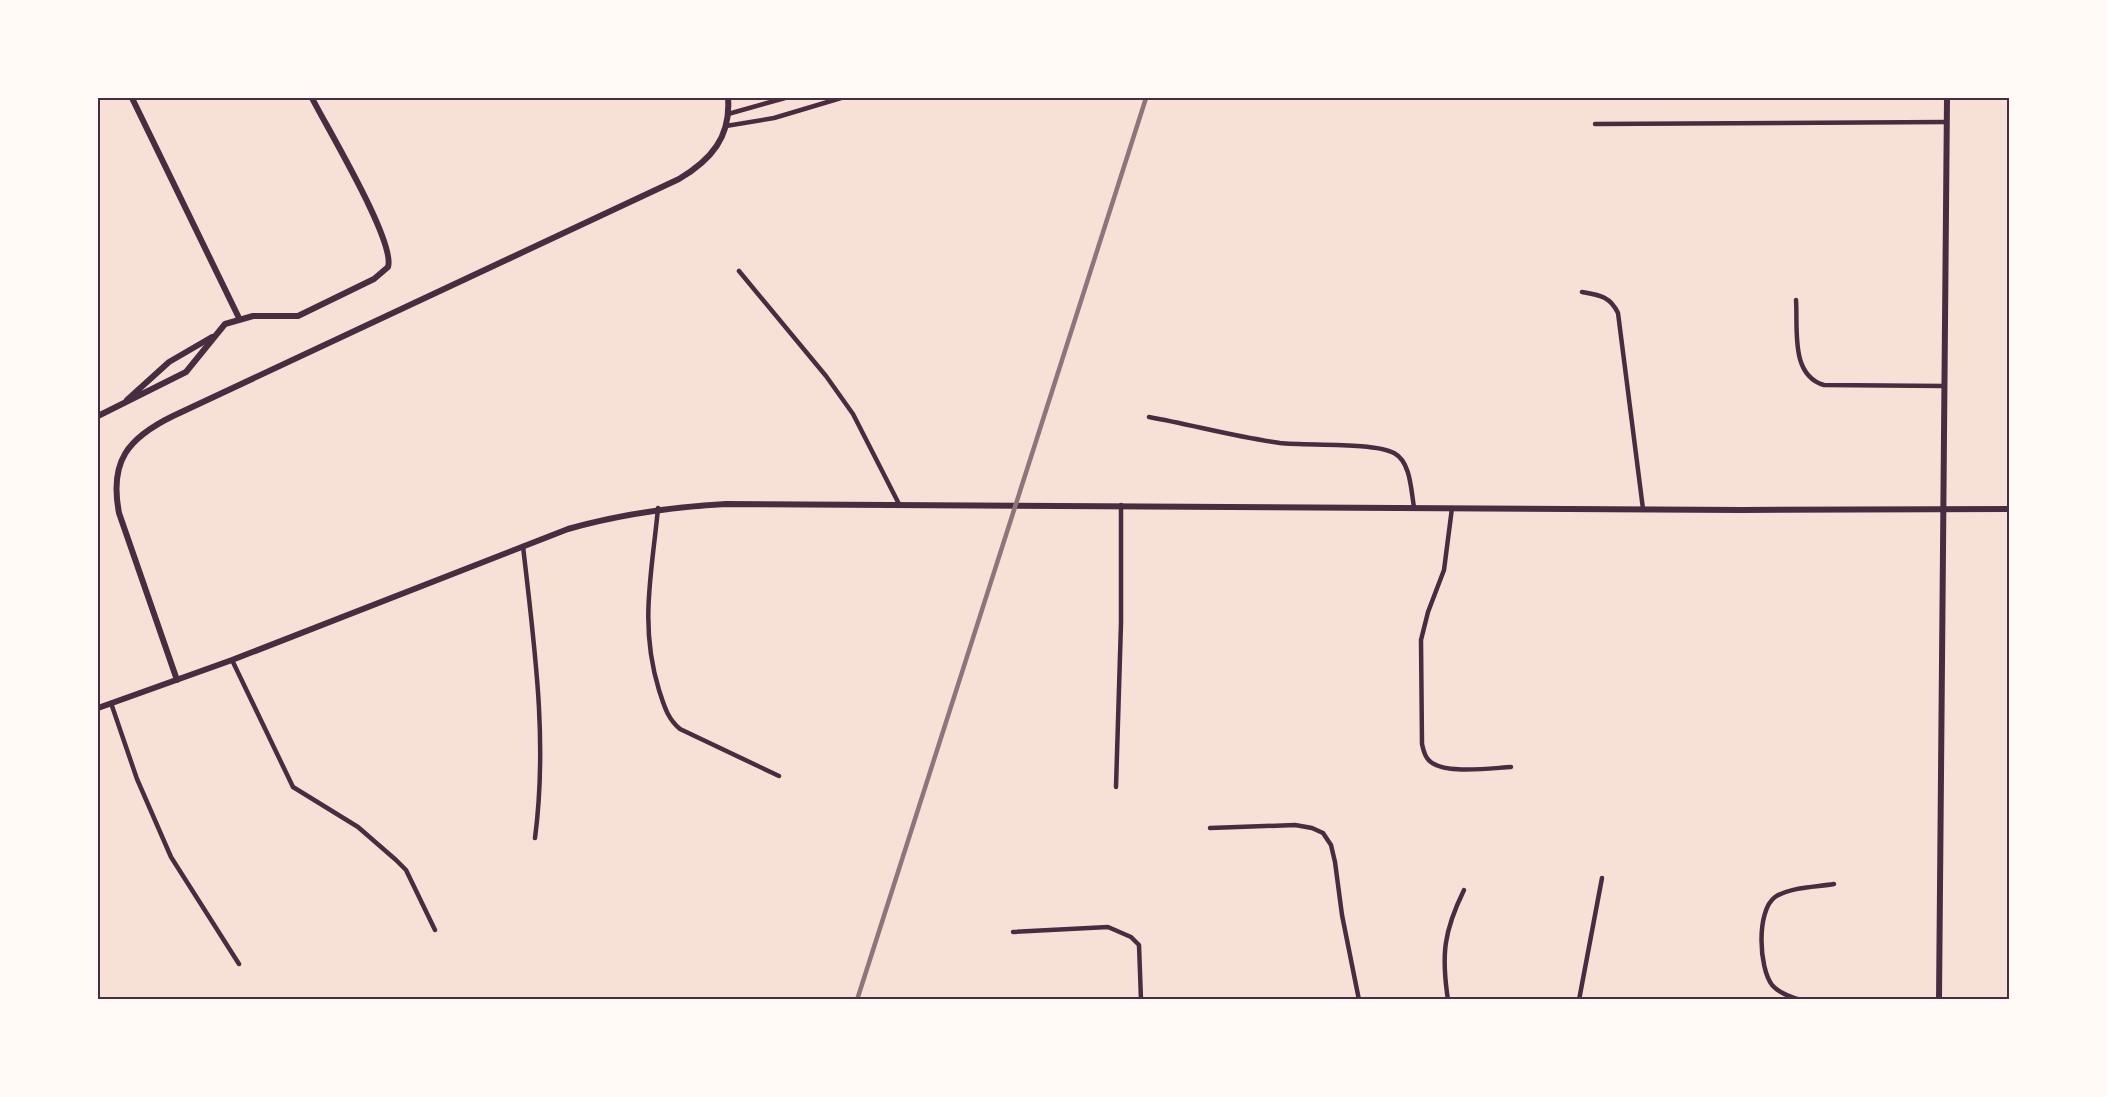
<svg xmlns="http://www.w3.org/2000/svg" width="2107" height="1097" font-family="Poppins,sans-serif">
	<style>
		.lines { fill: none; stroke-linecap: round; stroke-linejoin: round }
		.service { stroke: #4a2c40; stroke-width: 4.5 }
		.minor { stroke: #4a2c40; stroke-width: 6 }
		.rail { stroke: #8f747c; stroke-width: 4.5 }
		.neatline { fill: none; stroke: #4a2c40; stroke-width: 2 }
	</style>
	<rect width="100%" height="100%" fill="#f7e1d7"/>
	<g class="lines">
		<g class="service">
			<polyline points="728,114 785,98"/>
			<polyline points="1595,124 1946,122"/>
			<polyline points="726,126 774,118 841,98"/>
			<polyline points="739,271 826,376 853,414 899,504"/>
			<path d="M1582 292C1599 295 1610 296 1618 313L1643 509"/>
			<path d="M1796 300C1798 329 1790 375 1824 385L1944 386"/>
			<path d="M1149 417C1193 425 1236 437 1280 443 1307 446 1374 442 1394 453 1411 462 1411 491 1414 507"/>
			<path d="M658 508C652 573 639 625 659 690 664 705 667 718 680 729L779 776"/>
			<path d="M1452 508 1444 570 1428 612 1421 640 1422 744C1423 748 1424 754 1427 758 1439 776 1491 768 1511 767"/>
			<path d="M523 546C534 644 548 739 535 838"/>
			<polyline points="232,660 293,787 358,827 396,860 406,870 435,930"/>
			<polyline points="111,703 137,779 171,857 239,964"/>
			<polyline points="1116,787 1121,623 1121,505"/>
			<polyline points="1210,828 1295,825 1312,828 1323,833 1331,845 1335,862 1342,915 1359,1000"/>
			<polyline points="1013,932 1108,927 1131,937 1139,945 1141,1000"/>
			<path d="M1448 1000C1441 954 1444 931 1464 890"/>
			<polyline points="1579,1000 1602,878"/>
			<path d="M1801 1000C1790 997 1779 993 1772 985 1759 968 1756 911 1775 897 1790 887 1816 887 1834 884"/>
		</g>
		<g class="minor">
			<polyline points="132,98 239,318"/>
			<polyline points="127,400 169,362 212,337"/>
			<path d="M98 416 186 372 225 324 253 316H298L374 279 388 267C396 242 326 126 312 98"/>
			<path d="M177 680 119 513C109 461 128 438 173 416L679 179C711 160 731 137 728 98"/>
			<path d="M98 708 232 660 568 529C621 514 671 507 726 504L1741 510 2010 509"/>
			<polyline points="1939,1000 1947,98"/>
		</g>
		<polyline class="rail" points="857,1000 1146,98"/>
	</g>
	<rect width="2107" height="1097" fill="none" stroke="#fffaf5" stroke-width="198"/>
	<rect x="99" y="99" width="1909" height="899" class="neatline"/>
</svg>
